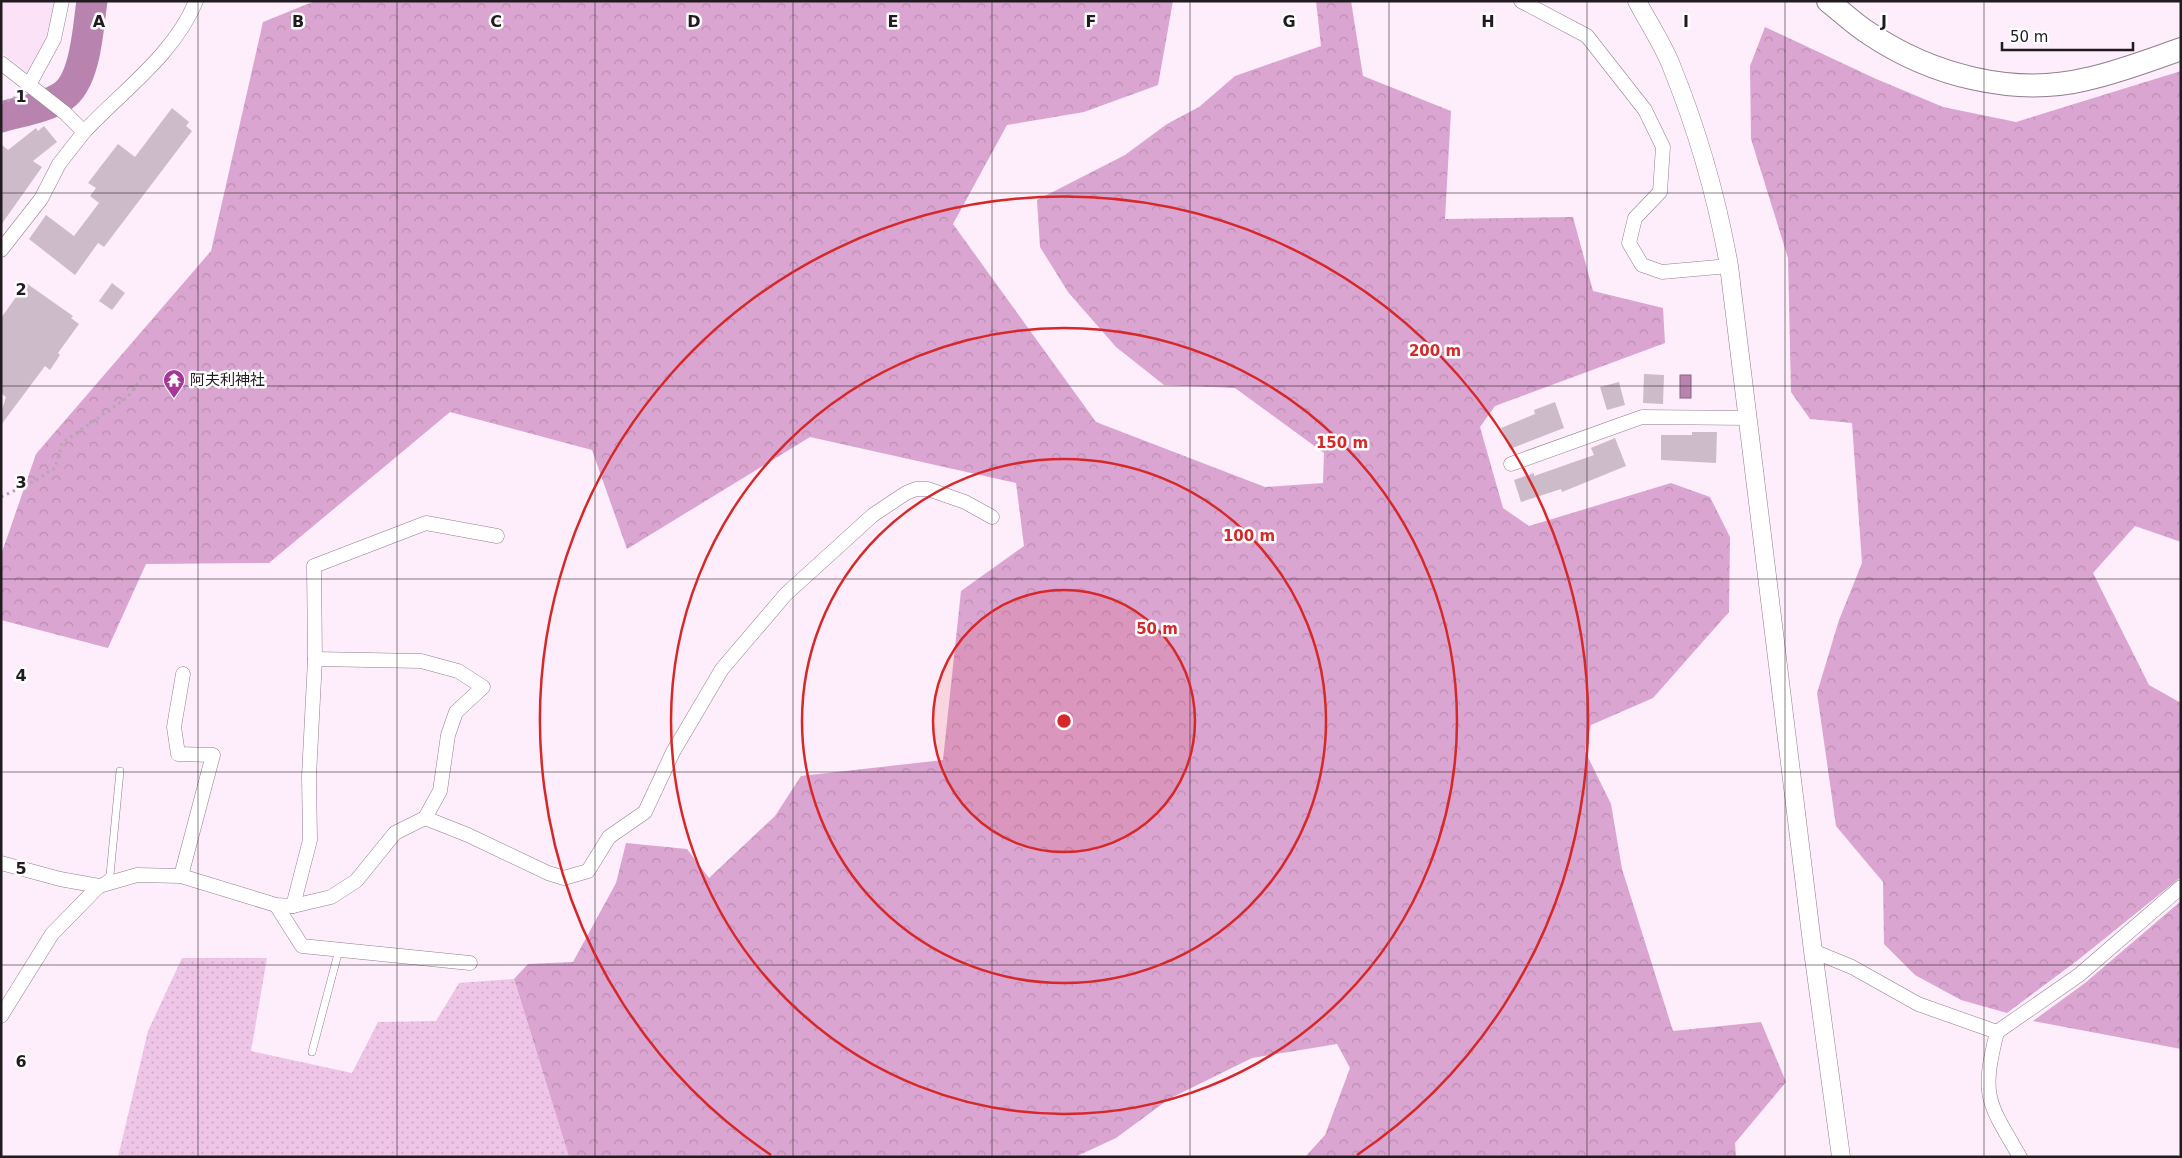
<svg xmlns="http://www.w3.org/2000/svg" width="2182" height="1158" font-family="'DejaVu Sans','Noto Sans JP',sans-serif">
	<style>
		.built { fill: #fce2f7 }
		.grass { fill: url(#grass-dots) }
		.forest { fill: url(#forest-crowns) }
		.water { fill: #b884af; stroke: #8b6484 }
		.lines { fill: none; stroke-linecap: round; stroke-linejoin: round }
		.river { stroke: #b884af; stroke-width: 31 }
		.building { fill: #cebbca }
		.service-casing { stroke: #917f8d; stroke-width: 8 }
		.minor-casing { stroke: #917f8d; stroke-width: 15 }
		.tertiary-casing { stroke: #917f8d; stroke-width: 19 }
		.primary-casing { stroke: #917f8d; stroke-width: 24 }
		.path { stroke: #b5a8b2; stroke-width: 3; stroke-dasharray: 2.5 4; stroke-linecap: butt }
		.service { stroke: #fff; stroke-width: 7 }
		.minor { stroke: #fff; stroke-width: 14 }
		.tertiary { stroke: #fff; stroke-width: 18 }
		.primary { stroke: #fff; stroke-width: 22 }
		.grid { fill: none; stroke: #211a1f; stroke-width: 1; stroke-opacity: 0.55 }
		.ring { fill: none; stroke: #d62828; stroke-width: 2.5 }
		.labels { text-anchor: middle; stroke-width: 5; stroke-linejoin: round; paint-order: stroke }
		.poi-label { font-size: 15px; fill: #211a1f; stroke: #fff; text-anchor: start }
		.grid-label { font-size: 16px; text-anchor: middle; font-weight: bold; fill: #211a1f; stroke: #fff; stroke-width: 5; stroke-linejoin: round; paint-order: stroke }
		.centre { fill: #d62828; stroke: #fff; stroke-width: 2.5 }
		.ring-label { font-size: 15px; text-anchor: middle; font-weight: bold; fill: #d62828; stroke: #fff; stroke-width: 5; stroke-linejoin: round; paint-order: stroke }
	</style>
	<defs>
		<pattern id="grass-dots" width="8" height="8" patternUnits="userSpaceOnUse" patternTransform="scale(1.25)"><rect width="8" height="8" fill="#eec5e6"/><path d="M2 2h.1M6 6h.1" fill="none" stroke="#cca9c5" stroke-width="1.8" stroke-linecap="round"/></pattern>
		<pattern id="forest-crowns" width="20" height="18" patternUnits="userSpaceOnUse" patternTransform="scale(1.25)"><rect width="20" height="18" fill="#dba5d1"/><path d="M2 6a3 3 0 1 1 6 0M12 15a3 3 0 1 1 6 0" fill="none" stroke="#bc8db3"/></pattern>
	</defs>
	<rect width="100%" height="100%" fill="#feedfa"/>
	<polygon class="built" points="1,1 58,1 50,39 28,73 1,52"/>
	<polygon class="grass" points="182,958 267,958 251,1051 352,1073 378,1022 436,1021 459,983 514,979 569,1157 118,1157 148,1031"/>
	<g class="forest">
		<polygon points="315,1 1173,1 1158,85 1084,112 1007,125 953,224 1096,422 1265,487 1323,483 1324,453 1235,388 1164,385 1116,347 1068,292 1040,247 1037,200 1125,155 1167,124 1199,107 1235,76 1321,46 1316,1 1351,1 1363,76 1451,111 1445,219 1573,217 1593,291 1663,308 1665,343 1495,406 1480,427 1503,508 1529,526 1671,483 1710,497 1730,537 1729,612 1653,698 1591,725 1585,751 1611,804 1622,869 1673,1031 1761,1022 1786,1082 1735,1143 1736,1157 1305,1157 1325,1135 1350,1068 1337,1044 1252,1058 1169,1099 1116,1138 1075,1157 569,1157 514,979 528,964 573,962 616,883 626,843 687,849 709,878 775,816 801,776 943,760 961,591 1024,546 1016,483 810,437 627,549 592,450 450,412 269,563 146,564 108,648 1,620 1,555 36,454 211,251 263,22"/>
		<polygon points="1765,27 1874,78 1943,107 2016,122 2181,71 2181,542 2135,526 2093,573 2149,685 2181,703 2181,877 2078,960 2007,1013 1961,1000 1915,975 1884,944 1883,882 1836,826 1817,693 1839,620 1862,563 1852,423 1810,419 1791,392 1788,258 1751,139 1750,66"/>
		<polygon points="2181,901 2181,1049 2033,1021 2085,983"/>
	</g>
	<g class="water">
		<polygon points="35,96 52,113 1,127 1,107"/>
		<rect x="1680" y="375" width="11" height="23"/>
	</g>
	<g class="lines">
		<path class="river" d="M1 117C22 111 45 108 63 96 86 80 88 27 92 1"/>
	</g>
	<g class="building">
		<polygon points="172,108 189,122 186,126 192,131 104,247 98,243 75,275 29,239 46,215 74,236 99,203 90,196 96,188 88,183 118,144 135,157"/>
		<polygon points="44,126 57,142 33,161 42,167 1,225 1,144 8,150 36,128 38,131"/>
		<polygon points="26,283 73,316 71,318 79,324 58,353 60,355 50,370 45,366 1,425 1,413 6,397 1,393 1,318"/>
		<polygon points="112,283 125,293 112,310 99,301"/>
		<polygon points="1644,374 1664,375 1663,404 1643,403"/>
		<polygon points="1619,382 1625,405 1607,410 1600,387"/>
		<polygon points="1555,402 1564,428 1510,449 1501,428 1535,414 1534,410"/>
		<polygon points="1692,432 1717,432 1716,463 1661,460 1661,435 1692,435"/>
		<polygon points="1615,438 1626,466 1562,492 1561,489 1521,502 1514,480 1534,473 1534,476 1594,455 1591,448"/>
	</g>
	<g class="lines">
		<g class="service-casing">
			<g id="service">
				<polyline points="103,882 110,875 120,771"/>
				<polyline points="312,1052 339,950"/>
			</g>
		</g>
		<g class="minor-casing">
			<g id="minor">
				<polyline points="1521,1 1587,36 1645,110 1663,147 1660,192 1635,218 1629,243 1642,265 1662,272 1729,266"/>
				<polyline points="1,63 65,113 84,132 59,164 41,199 1,250"/>
				<polyline points="29,85 54,39 62,1"/>
				<path d="M84 132C122 91 174 55 196 1"/>
				<polyline points="1511,464 1642,417 1749,418"/>
				<polyline points="315,659 421,661 458,671 483,687 456,712 448,735 440,791 425,818"/>
				<polyline points="1,863 60,879 99,886 137,875 181,876 276,905 293,906 331,897 356,881 395,833 425,818 468,835 548,873 564,878 588,871 609,837 645,812 673,752 722,669 786,594 873,515 906,493 916,489 928,489 965,502 992,517"/>
				<polyline points="181,876 213,755 178,754 174,727 183,674"/>
				<polyline points="276,905 302,946 470,963"/>
				<polyline points="293,906 310,840 309,776 315,659 314,566 426,523 497,536"/>
				<polyline points="1813,951 1852,967 1918,1004 1997,1032"/>
				<polyline points="1,1016 52,934 99,886"/>
				<path d="M2020 1157C1987 1101 1981 1096 1997 1032L2079 975 2181 887"/>
			</g>
		</g>
		<g class="tertiary-casing">
			<path id="tertiary" d="M1637 1C1648 22 1662 43 1671 65 1697 129 1717 198 1729 266L1813 951 1841 1157"/>
		</g>
		<g class="primary-casing">
			<path id="primary" d="M1828 1C1842 12 1855 25 1870 34 1931 75 2014 97 2087 79 2119 72 2150 60 2181 49"/>
		</g>
		<g class="path">
			<polyline points="1,103 20,96"/>
			<polyline points="1,497 36,480 55,468 62,443 128,397 143,375"/>
		</g>
		<use href="#service" class="service"/>
		<use href="#minor" class="minor"/>
		<use href="#tertiary" class="tertiary"/>
		<use href="#primary" class="primary"/>
	</g>
	<path class="grid" d="M198 1V1157M397 1V1157M595 1V1157M793 1V1157M992 1V1157M1190 1V1157M1389 1V1157M1587 1V1157M1785 1V1157M1984 1V1157M1 193H2181M1 386H2181M1 579H2181M1 772H2181M1 965H2181"/>
	<circle cx="1064" cy="721" r="131" fill="#d62828" fill-opacity=".12"/>
	<g class="ring">
		<circle cx="1064" cy="721" r="131"/>
		<circle cx="1064" cy="721" r="262"/>
		<circle cx="1064" cy="721" r="393"/>
		<path d="M771 1155A524 524 0 1 1 1357 1155"/>
	</g>
	<defs>
		<g id="temple-pin" transform="scale(1.125)"><path d="M0 17L-7.5 6A9.5 9.5 0 1 1 7.5 6Z" fill="#a43797" stroke="#fff"/><path d="M0-6L5-2H3V0L6.5 2.5H4V6H1.5V3h-3V6H-4V2.5H-6.5L-3 0V-2H-5Z" fill="#fff"/></g>
	</defs>
	<g fill-rule="evenodd">
		<use href="#temple-pin" x="174" y="380"/>
	</g>
	<g class="labels">
		<g class="poi-label">
			<text x="190" y="385">阿夫利神社</text>
		</g>
	</g>
	<g class="grid-label">
		<text x="99" y="27">A</text>
		<text x="298" y="27">B</text>
		<text x="496" y="27">C</text>
		<text x="694" y="27">D</text>
		<text x="893" y="27">E</text>
		<text x="1091" y="27">F</text>
		<text x="1289" y="27">G</text>
		<text x="1488" y="27">H</text>
		<text x="1686" y="27">I</text>
		<text x="1884" y="27">J</text>
		<text x="21" y="102">1</text>
		<text x="21" y="295">2</text>
		<text x="21" y="488">3</text>
		<text x="21" y="681">4</text>
		<text x="21" y="874">5</text>
		<text x="21" y="1067">6</text>
	</g>
	<circle cx="1064" cy="721" r="8" class="centre"/>
	<g class="ring-label">
		<text x="1435" y="356">200 m</text>
		<text x="1342" y="448">150 m</text>
		<text x="1249" y="541">100 m</text>
		<text x="1157" y="634">50 m</text>
	</g>
	<rect width="2182" height="1158" fill="none" stroke="#211a1f" stroke-width="5"/>
	<path d="M2002 42v8h131v-8" fill="none" stroke="#211a1f" stroke-width="2.5"/>
	<text x="2010" y="42" font-size="15" fill="#211a1f" stroke="#ffffff" stroke-width="4" paint-order="stroke">50 m</text>
</svg>
